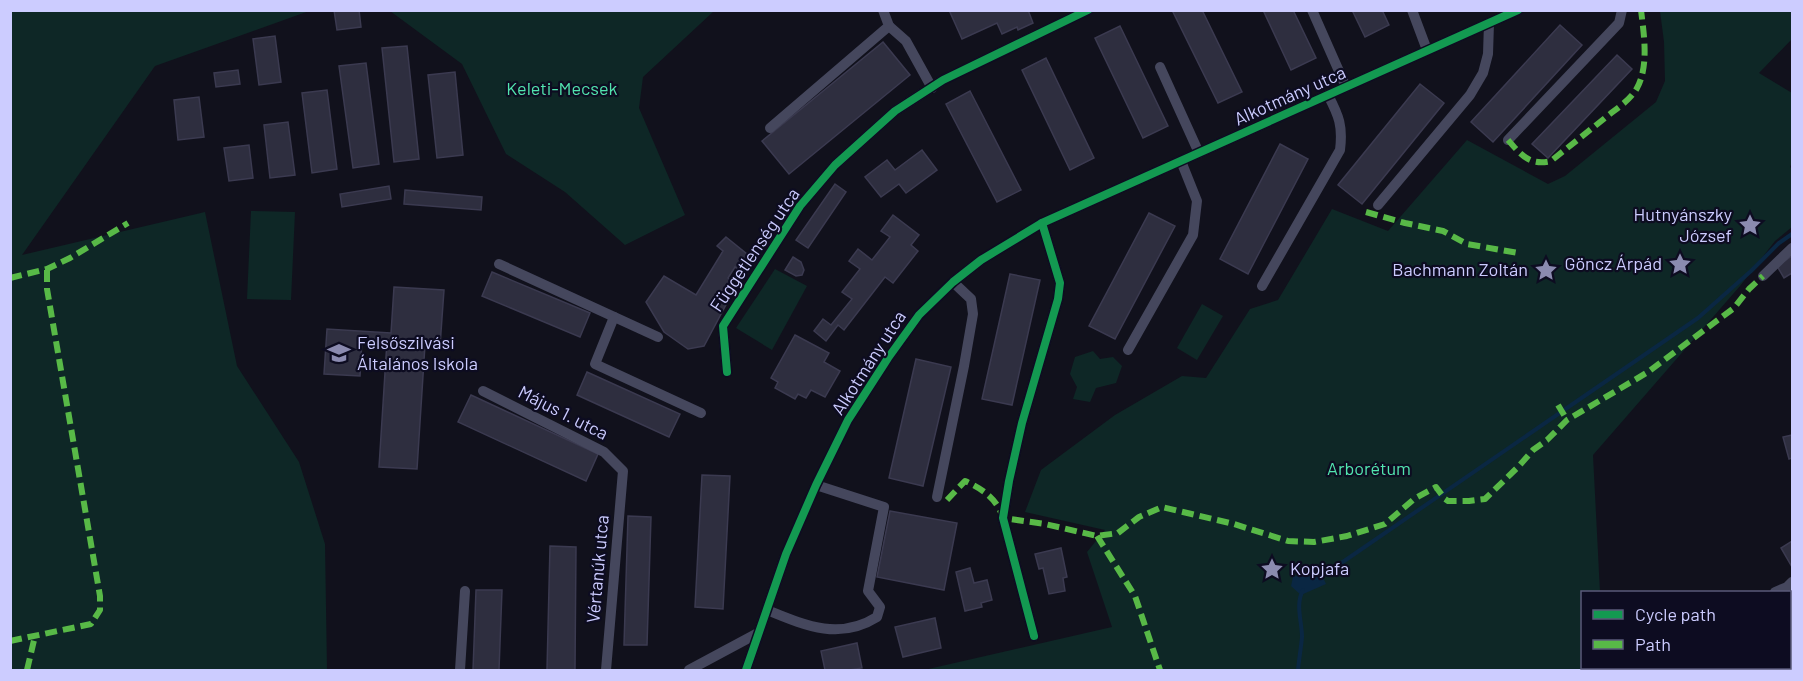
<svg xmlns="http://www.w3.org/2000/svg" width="1803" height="681" font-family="Barlow,sans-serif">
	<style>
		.green { fill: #0e2726 }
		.water { fill: #0a2743 }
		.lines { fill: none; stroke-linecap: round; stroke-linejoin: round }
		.stream { stroke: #0a2743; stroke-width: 4 }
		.building { fill: #2e2e3f; stroke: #3b3a50; stroke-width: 1.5 }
		.street { stroke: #45475d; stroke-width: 10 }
		.quiet { stroke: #58b947; stroke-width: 6; stroke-dasharray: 12 6; stroke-linecap: butt }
		.cycleway-casing { stroke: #0d0c21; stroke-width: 11 }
		.cycleway { stroke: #139951; stroke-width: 8 }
		.labels { text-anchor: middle; stroke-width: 4.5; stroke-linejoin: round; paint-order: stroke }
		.park-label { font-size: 18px; fill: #52e5af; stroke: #0d0c21 }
		.street-label { font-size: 18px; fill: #ccf; stroke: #0d0c21 }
		.poi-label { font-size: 18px; fill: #ccf; stroke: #0d0c21; text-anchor: end }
	</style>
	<rect width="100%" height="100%" fill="#11111c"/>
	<g class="green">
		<polygon points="10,11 309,11 155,66 22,255 205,212 237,366 299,462 325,544 327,670 11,670"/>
		<polygon points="390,11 714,11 643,77 639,108 685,215 625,245 565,192 506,154 462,64"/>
		<polygon points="1660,11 1792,11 1792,39 1759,73 1792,93 1792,162 1790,167 1792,169 1792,227 1775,241 1740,286 1593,455 1600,592 1582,592 1582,668 1604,668 1605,670 924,670 1112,627 1087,552 1105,530 1025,512 1041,470 1115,415 1182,376 1206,378 1250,309 1278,300 1332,209 1388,231 1467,140 1548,184 1565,176 1656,102 1665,81 1664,42"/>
		<polygon points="251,211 295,212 291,300 247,299"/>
		<polygon points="775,269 807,286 772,350 736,328"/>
		<polygon points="1202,304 1223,316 1197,360 1177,348"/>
		<polygon points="1093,351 1100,359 1113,357 1122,366 1116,383 1096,388 1090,402 1073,399 1077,387 1070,374 1075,357"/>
	</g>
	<polygon class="water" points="1319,569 1326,584 1301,595 1291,586 1293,577"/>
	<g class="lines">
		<g class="stream">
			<polyline points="1318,579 1698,318 1751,271 1779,243 1792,234"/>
			<path d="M1298 670C1299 659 1301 648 1302 637 1302 621 1295 605 1303 590"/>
		</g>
	</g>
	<g class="building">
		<polygon points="334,10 359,10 361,27 337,30"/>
		<polygon points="949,10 1028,10 1033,23 1018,30 1017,27 1002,34 997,23 962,39"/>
		<polygon points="1172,10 1202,10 1242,92 1218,103"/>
		<polygon points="1263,10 1293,10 1316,58 1291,70"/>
		<polygon points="1352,10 1382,10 1389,25 1365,37"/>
		<polygon points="1560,25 1582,45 1493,142 1471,122"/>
		<polygon points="1120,26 1168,126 1143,138 1095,38"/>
		<polygon points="275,36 281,82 259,85 253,39"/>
		<polygon points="883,42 910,75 789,174 762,141"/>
		<polygon points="407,46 419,159 394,162 382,48"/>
		<polygon points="1617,55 1632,69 1548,158 1532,144"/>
		<polygon points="1046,58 1094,158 1070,170 1022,70"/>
		<polygon points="366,63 379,164 353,168 339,66"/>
		<polygon points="238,70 240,84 216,87 214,73"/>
		<polygon points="455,72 463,155 437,158 428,75"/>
		<polygon points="1420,84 1444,103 1362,204 1338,185"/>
		<polygon points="327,90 337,169 312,173 302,93"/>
		<polygon points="970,91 1021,190 997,202 946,104"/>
		<polygon points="199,97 204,137 178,140 174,100"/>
		<polygon points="288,122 295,175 270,178 264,125"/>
		<polygon points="1280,144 1308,159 1248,274 1220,259"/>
		<polygon points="249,145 253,178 229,181 224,148"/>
		<polygon points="922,150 937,170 906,193 899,184 881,197 865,177 887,160 895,170"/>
		<polygon points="835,184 846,192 808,248 796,240"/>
		<polygon points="389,186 391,199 342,207 340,194"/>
		<polygon points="405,190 482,197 481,210 404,204"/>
		<polygon points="1149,213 1175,226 1115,339 1089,326"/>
		<polygon points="893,215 919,235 911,245 918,251 893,283 885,277 844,330 838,325 826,341 814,331 823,319 831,325 852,299 842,292 860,269 849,261 858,249 872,260 890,237 881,231"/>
		<polygon points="726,237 752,258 743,274 735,267 728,278 736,286 704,346 688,349 664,332 646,302 664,276 696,295 723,251 717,246"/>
		<polygon points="1792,256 1792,273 1784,278 1777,266"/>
		<polygon points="793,257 801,262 804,270 802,275 796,276 785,270"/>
		<polygon points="492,272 590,313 580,337 482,296"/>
		<polygon points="1010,274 1040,280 1012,405 982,399"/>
		<polygon points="394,287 444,290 440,346 425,345 417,469 379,467 387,341 362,339 360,376 324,374 327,329 391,333"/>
		<polygon points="795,335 829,353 824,362 840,371 825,397 811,390 806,398 798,394 795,399 775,388 778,382 771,378"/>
		<polygon points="916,359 951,367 923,486 889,478"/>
		<polygon points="587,372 680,414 669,437 577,395"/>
		<polygon points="471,395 598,454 586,481 458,422"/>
		<polygon points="1792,435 1792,458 1789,459 1783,437"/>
		<polygon points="702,475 730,476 723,609 695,607"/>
		<polygon points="890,511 957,523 944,590 877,577"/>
		<polygon points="628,516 651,517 647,645 624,645"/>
		<polygon points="1792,541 1792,567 1781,548"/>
		<polygon points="550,546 576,547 575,670 547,670"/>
		<polygon points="1061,548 1067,577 1063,578 1065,591 1049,594 1043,568 1039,569 1035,554"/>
		<polygon points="970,568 974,583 987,580 992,600 981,603 982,607 965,611 956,572"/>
		<polygon points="476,590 502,590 499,670 473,670"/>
		<polygon points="935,618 941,648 903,657 895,627"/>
		<polygon points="857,643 862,668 849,670 825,670 821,651"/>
	</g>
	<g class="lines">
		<g class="street">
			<polyline points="1312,10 1346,87"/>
			<polyline points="1412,10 1427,50"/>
			<polyline points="889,26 906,41 932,88"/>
			<polyline points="1160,67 1199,153"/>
			<polyline points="770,128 889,26 883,10"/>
			<polyline points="1508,140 1619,23 1622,10"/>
			<polyline points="1378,205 1470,95 1483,73 1488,54 1489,23"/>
			<polyline points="499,264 658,337"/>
			<polyline points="1763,276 1792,248"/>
			<path d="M1262 286 1340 150C1343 126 1339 116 1328 95"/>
			<polyline points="614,317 595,364 701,413"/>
			<polyline points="1128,350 1193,235 1197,201 1181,161"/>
			<polyline points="727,372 723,326 800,206 835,165 895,111 943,80 1088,10"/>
			<polyline points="483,391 604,452 623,471 606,670"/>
			<polyline points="937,497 964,366 973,314 971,299 953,282"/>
			<polyline points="1775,592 1787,587 1792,582"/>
			<path d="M767 610C804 625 839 641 877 617L880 607 868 591 884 507 816 485"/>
			<polyline points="1034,636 1003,518 1009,481 1022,423 1058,299 1060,283 1042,223"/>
			<polyline points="460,670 465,591"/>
			<polyline points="689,670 758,633"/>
			<polyline points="746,670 786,554 816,485 848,420 888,358 919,315 953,282 981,260 1042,223 1518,10"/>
		</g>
		<g class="quiet">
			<path d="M1508 140C1521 155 1530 166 1551 161 1571 145 1590 130 1610 114 1619 107 1631 99 1637 88 1649 66 1644 35 1641 10"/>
			<polyline points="1366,212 1405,223 1443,231 1467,244 1518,253"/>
			<polyline points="10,278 47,269 70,258 128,223"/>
			<polyline points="1558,405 1567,420"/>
			<path d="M947 500 965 481C982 489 997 498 1003 518L1045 524 1097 536 1118 533 1139 517 1162 507 1234 524 1288 541 1314 542 1347 536 1385 524 1414 499 1436 487 1445 499 1448 501H1469L1485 499 1518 467 1533 450 1547 440 1567 420 1648 372 1734 308 1749 289 1763 276"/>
			<polyline points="1097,536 1135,596 1160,670"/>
			<polyline points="10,641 91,624 100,610 100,596 47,289 47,269"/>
			<polyline points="1790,652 1792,651"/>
			<polyline points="27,670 35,636"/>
			<polyline points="1754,670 1760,668"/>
		</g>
		<g class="cycleway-casing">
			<g id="cycleway">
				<polyline points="727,372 723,326 800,206 835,165 895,111 943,80 1088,10"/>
				<polyline points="1034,636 1003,518 1009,481 1022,423 1058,299 1060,283 1042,223"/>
				<polyline points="746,670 786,554 816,485 848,420 888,358 919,315 953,282 981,260 1042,223 1518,10"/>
			</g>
		</g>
		<use href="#cycleway" class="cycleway"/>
	</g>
	<defs>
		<g id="sight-bare" transform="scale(1.8)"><path d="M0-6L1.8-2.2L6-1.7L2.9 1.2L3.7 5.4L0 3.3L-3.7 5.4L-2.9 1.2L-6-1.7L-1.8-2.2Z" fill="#8b8bb0" stroke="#0d0c21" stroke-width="2.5" paint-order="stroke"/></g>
		<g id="school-bare" transform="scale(1.8)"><path d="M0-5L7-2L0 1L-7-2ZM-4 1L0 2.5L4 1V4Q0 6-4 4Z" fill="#8b8bb0" stroke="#0d0c21" stroke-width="2.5" paint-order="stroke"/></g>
	</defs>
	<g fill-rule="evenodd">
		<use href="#sight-bare" x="1750" y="225"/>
		<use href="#sight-bare" x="1680" y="264"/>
		<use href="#sight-bare" x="1546" y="270"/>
		<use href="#school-bare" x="339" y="353"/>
		<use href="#sight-bare" x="1272" y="569"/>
	</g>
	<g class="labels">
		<g class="park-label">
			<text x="562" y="95">Keleti-Mecsek</text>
			<text x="1369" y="475">Arborétum</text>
		</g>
		<g class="street-label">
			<text transform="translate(1290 96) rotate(-24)" y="6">Alkotmány utca</text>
			<text transform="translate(755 250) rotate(-56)" y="6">Függetlenség utca</text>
			<text transform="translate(869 363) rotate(-57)" y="6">Alkotmány utca</text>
			<text transform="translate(563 413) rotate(27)" y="6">Május 1. utca</text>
			<text transform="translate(598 569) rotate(-85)" y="6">Vértanúk utca</text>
		</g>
		<g class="poi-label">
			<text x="1732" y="221">Hutnyánszky<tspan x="1732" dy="21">József</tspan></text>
			<text x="1662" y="270">Göncz Árpád</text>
			<text x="1528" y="276">Bachmann Zoltán</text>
			<text x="357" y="349" text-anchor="start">Felsőszilvási<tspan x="357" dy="21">Általános Iskola</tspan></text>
			<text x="1290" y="575" text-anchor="start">Kopjafa</text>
		</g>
	</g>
	<rect width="1803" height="681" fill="none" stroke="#ccccff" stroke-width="24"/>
	<rect x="1581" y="591" width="210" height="78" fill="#0d0c21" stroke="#59597a" stroke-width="1.5"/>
	<rect x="1593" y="610" width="30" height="9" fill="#139951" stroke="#59597a" stroke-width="1.5"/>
	<text x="1635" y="621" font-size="18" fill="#ccccff">Cycle path</text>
	<rect x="1593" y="640" width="30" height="9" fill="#58b947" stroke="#59597a" stroke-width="1.5"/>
	<text x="1635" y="651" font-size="18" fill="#ccccff">Path</text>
</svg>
